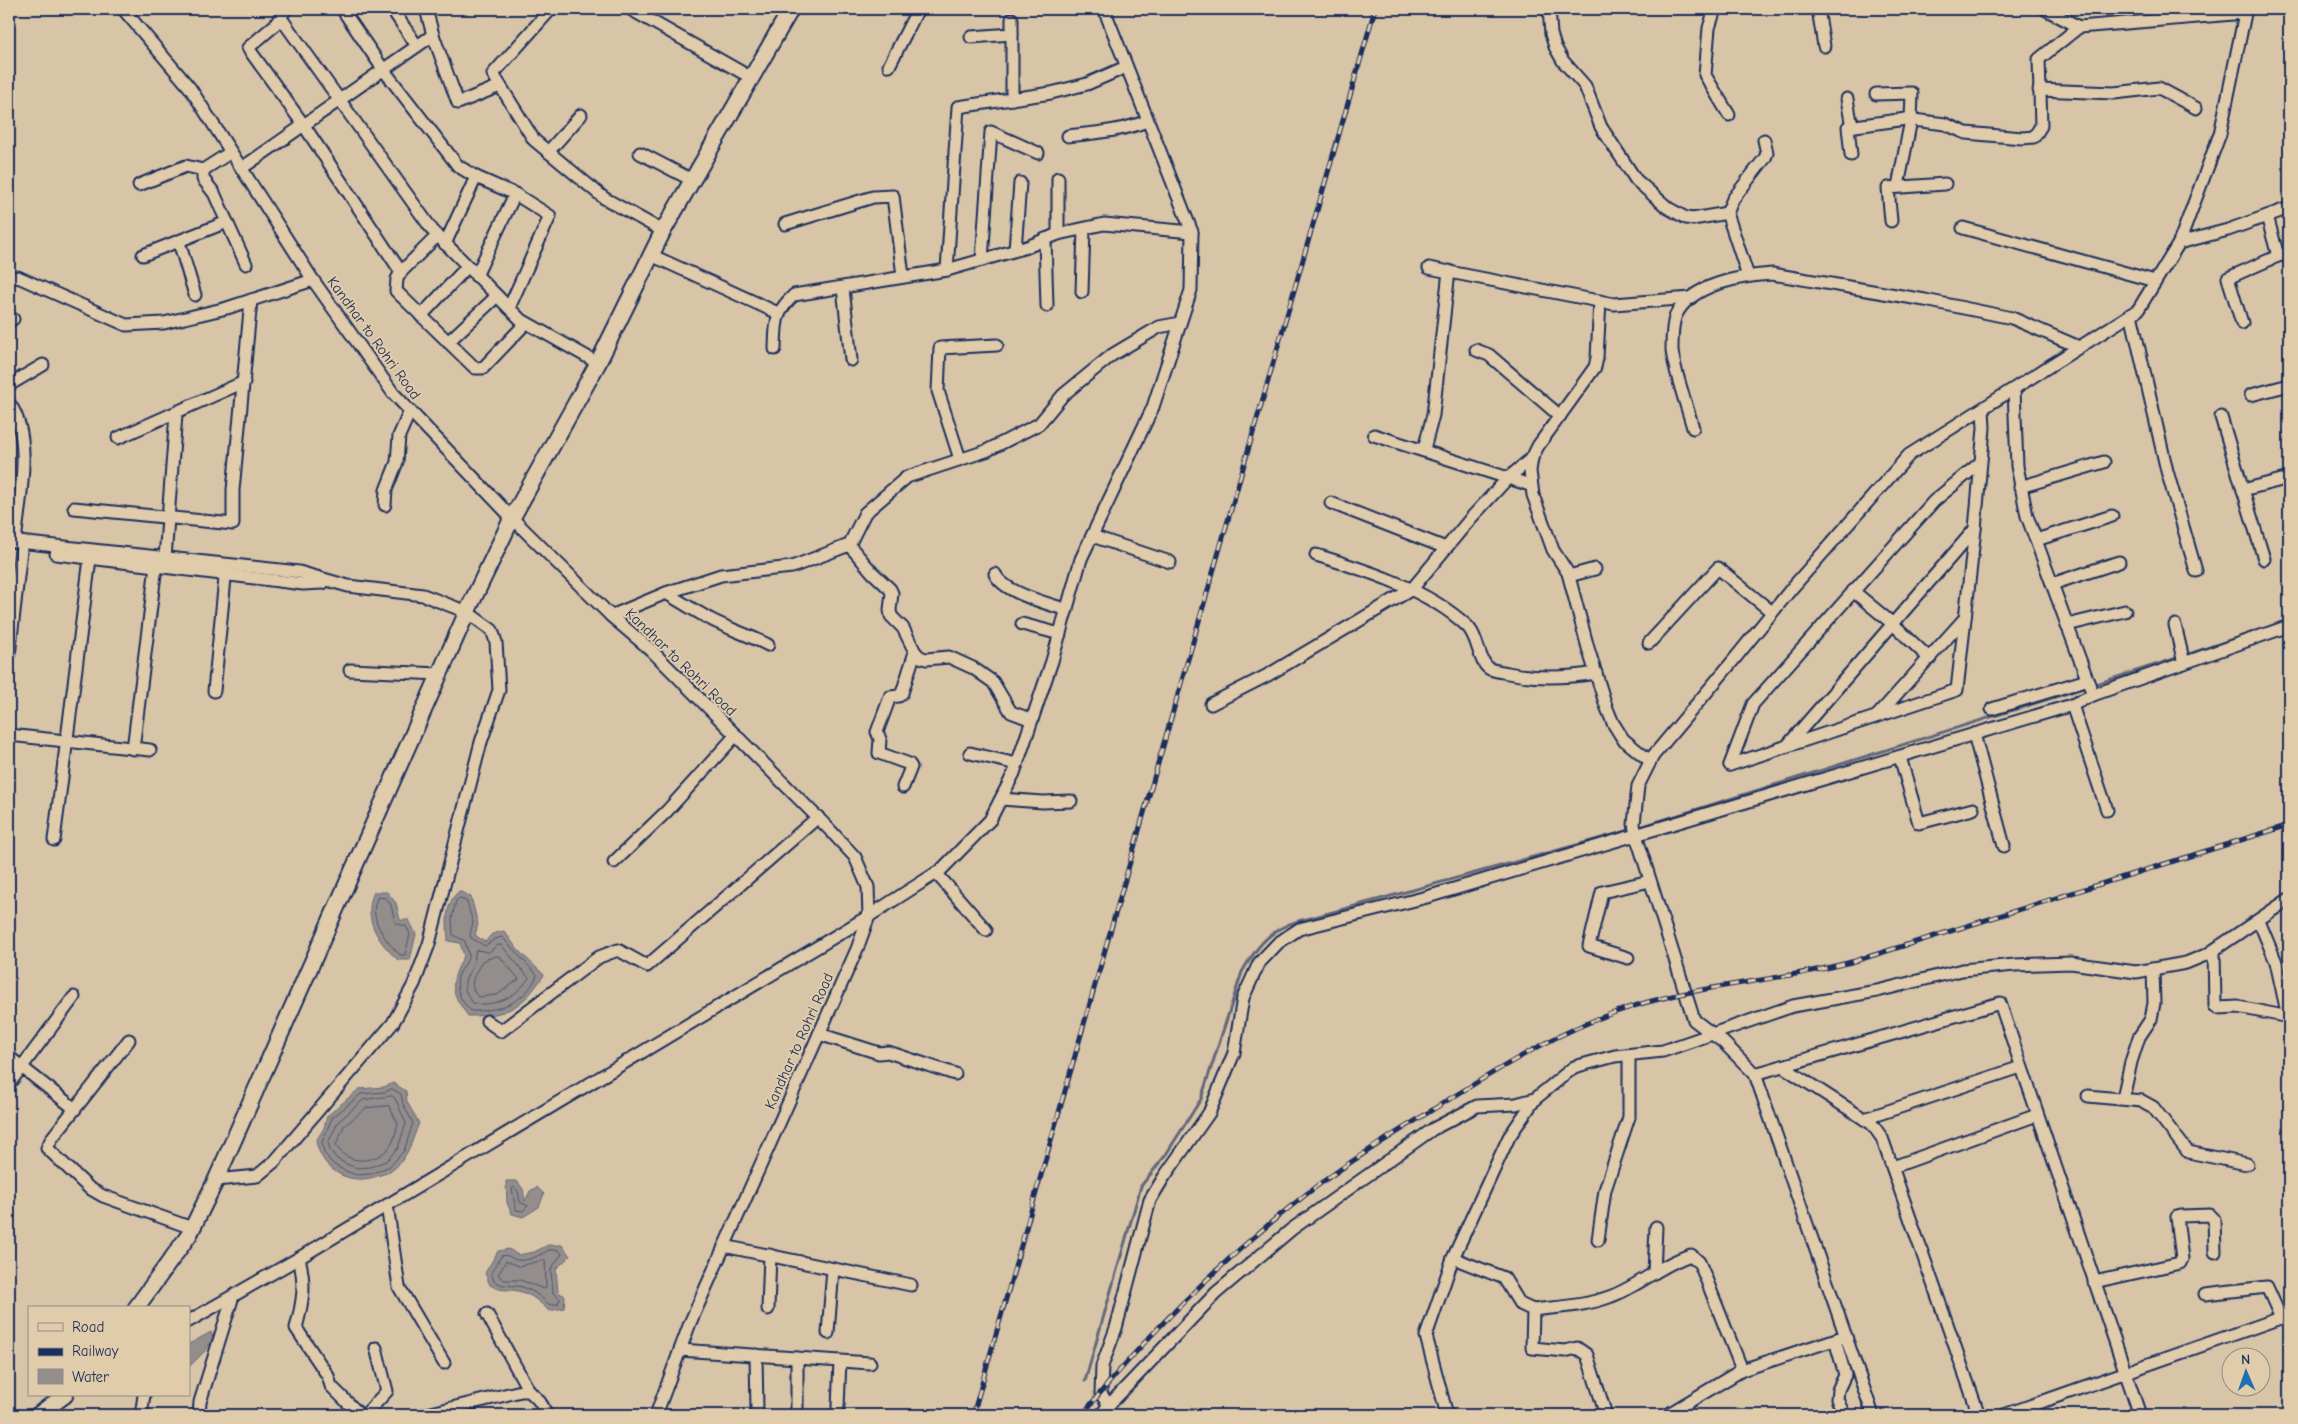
<svg xmlns="http://www.w3.org/2000/svg" width="2298" height="1424" font-family="'Comic Neue',sans-serif">
	<style>
		.water { fill: #938d8c; stroke: #63677a }
		.lines { fill: none; stroke-linecap: round; stroke-linejoin: round }
		.shore { stroke: #4b5570; stroke-width: 1 }
		.stream { stroke: #63677a; stroke-width: 3 }
		.minor-casing { stroke: #1b2f5e; stroke-width: 15 }
		.major-casing { stroke: #1b2f5e; stroke-width: 19 }
		.minor { stroke: #e0cbaa; stroke-width: 11 }
		.major { stroke: #e0cbaa; stroke-width: 15 }
		.rail-casing { stroke: #1b2f5e; stroke-width: 5 }
		.rail { stroke: #e0cbaa; stroke-width: 3; stroke-dasharray: 9; stroke-linecap: butt }
		.labels { text-anchor: middle; stroke-width: 4; stroke-linejoin: round; paint-order: stroke }
		.street-label { font-size: 15px; fill: #1b2f5e; stroke: #e0cbaa }
	</style>
	<rect width="100%" height="100%" fill="#d8c5a7"/>
	<filter id="ink" filterUnits="userSpaceOnUse"><feTurbulence type="fractalNoise" baseFrequency=".02" numOctaves="2"/><feDisplacementMap in="SourceGraphic" scale="10" xChannelSelector="R" yChannelSelector="G"/><feConvolveMatrix kernelMatrix="1 2 1 2 8 2 1 2 1" color-interpolation-filters="sRGB"/></filter>
	<g filter="url(#ink)">
		<g class="water">
			<path d="M459 891 471 897 478 924 475 935 485 942 492 934 504 931 518 950 544 975C522 1008 508 1016 468 1016 450 992 449 983 464 956L460 943 448 941C447 923 444 904 459 891Z"/>
			<path d="M374 892H387L396 903 400 920H409L416 934 410 960H398C378 942 362 918 374 892Z"/>
			<path d="M393 1083 406 1091 407 1102 419 1123C412 1140 409 1156 394 1169 390 1172 385 1174 380 1175 351 1187 322 1172 316 1141L324 1128 327 1116 359 1089 384 1087Z"/>
			<polygon points="506,1181 517,1181 523,1189 525,1201 530,1191 537,1187 544,1194 539,1207 523,1217 512,1214 507,1203"/>
			<path d="M548 1245H562L570 1256 556 1269 558 1292 565 1296 564 1308 549 1311C540 1302 531 1294 518 1291 505 1288 505 1293 490 1285L485 1273 498 1251 509 1249 518 1255 534 1252Z"/>
			<polygon points="211,1332 213,1338 207,1349 189,1367 189,1344"/>
		</g>
		<g class="lines">
			<g class="shore">
				<path d="M378 897 386 898 391 905 395 923 406 926 410 934 405 955H400C386 942 366 916 378 897Z"/>
				<path d="M460 898 467 902 473 923 470 934 471 938 485 946 495 939 502 937 537 975C527 1002 498 1012 471 1011 461 1001 454 989 459 974 462 968 467 963 469 956L465 941 453 935 452 918 456 901Z"/>
				<path d="M498 945H501L529 978C516 997 497 1006 474 1004 452 979 476 975 475 952L477 950 489 952Z"/>
				<path d="M497 956 500 957 519 979 497 995 478 997C466 984 476 974 482 961Z"/>
				<polygon points="392,1089 401,1094 403,1104 413,1123 404,1151 390,1166 371,1174 357,1175 345,1171 333,1164 324,1153 322,1142 332,1118 361,1094 385,1092"/>
				<polygon points="392,1096 395,1098 406,1123 398,1148 386,1161 370,1167 358,1168 348,1165 337,1159 330,1150 328,1143 338,1122 363,1100"/>
				<path d="M389 1106 398 1124C396 1130 395 1138 392 1143 380 1164 347 1167 336 1145L344 1126 366 1108Z"/>
				<polygon points="514,1187 518,1191 520,1202 528,1206 523,1211 516,1210 512,1189"/>
				<path d="M549 1250H559L562 1254 551 1269 553 1293 560 1299 558 1304 550 1305C541 1297 530 1287 516 1286 507 1285 502 1286 494 1281L491 1273 501 1256C509 1254 510 1258 517 1260 528 1262 540 1255 549 1250Z"/>
				<polygon points="545,1260 546,1287 544,1289 520,1280 504,1280 498,1275 506,1261 519,1266"/>
			</g>
			<g class="stream">
				<polyline points="2186,655 2289,620"/>
				<polyline points="2093,685 2180,657"/>
				<polyline points="1637,828 2087,687"/>
				<path d="M1085 1381 1141 1186 1165 1156 1201 1099 1242 972C1259 942 1275 924 1311 918L1631 830"/>
			</g>
			<g class="minor-casing">
				<g id="minor">
					<polyline points="123,9 190,88 313,280 393,393 512,518 611,616 651,650 829,829 855,857 868,887 869,916 857,949 690,1323 656,1415"/>
					<polyline points="286,9 275,25 248,48 303,124 401,272"/>
					<polyline points="342,9 383,69 458,166 476,177 515,194 550,216 509,308"/>
					<polyline points="392,9 417,46"/>
					<polyline points="426,9 433,35 458,103 500,86"/>
					<polyline points="551,9 493,74 534,140 604,198 663,231"/>
					<polyline points="630,9 750,77"/>
					<polyline points="1549,9 1551,34 1555,47 1563,61 1585,86 1601,127 1636,180 1668,208 1686,218 1693,219 1727,213"/>
					<polyline points="1715,9 1709,28 1705,75 1729,115"/>
					<polyline points="1818,9 1824,46"/>
					<polyline points="2045,9 2079,27"/>
					<polyline points="281,18 433,231 520,319 598,363"/>
					<polyline points="1012,19 1012,99"/>
					<polyline points="971,37 1012,34"/>
					<polyline points="889,66 918,9"/>
					<polyline points="2039,90 2114,93 2159,88 2196,108"/>
					<polyline points="1876,94 1912,93 1911,120 1898,186"/>
					<polyline points="1847,99 1852,127"/>
					<path d="M1068 136C1095 133 1122 131 1147 121"/>
					<polyline points="548,152 581,115"/>
					<polyline points="640,153 692,180"/>
					<polyline points="1851,155 1848,127 1906,119 1945,124 1966,133 2022,138 2034,137 2041,126 2039,59 2079,27 2245,13"/>
					<polyline points="242,168 433,35"/>
					<polyline points="1058,178 1058,234"/>
					<polyline points="139,185 186,166 203,170"/>
					<polyline points="2267,216 2278,256"/>
					<polyline points="1891,221 1888,188 1945,184"/>
					<polyline points="227,222 246,264"/>
					<polyline points="785,224 873,197 893,196 903,276"/>
					<polyline points="1963,228 2155,281"/>
					<polyline points="437,236 401,272 397,279 396,291 475,368 483,368 526,323"/>
					<polyline points="1045,239 1047,306"/>
					<polyline points="179,242 195,295"/>
					<polyline points="2179,243 2228,230 2289,208"/>
					<polyline points="445,244 476,177"/>
					<polyline points="1015,250 1020,183"/>
					<polyline points="143,255 227,222 214,193 203,179 203,170 231,152"/>
					<polyline points="651,255 778,313"/>
					<polyline points="982,260 991,132 1038,153"/>
					<polyline points="1429,268 1614,304 1691,298"/>
					<polyline points="947,270 958,107 1051,93 1087,84 1126,67"/>
					<polyline points="476,276 515,194"/>
					<polyline points="1748,276 1727,213 1733,199 1765,158 1767,153 1764,140"/>
					<polyline points="9,279 18,277 126,325 164,323 227,308 313,280"/>
					<polyline points="843,288 851,360"/>
					<polyline points="1082,292 1084,229"/>
					<polyline points="1600,301 1597,358 1595,367 1538,446 1532,458 1530,471 1533,495 1553,550 1568,573 1588,648 1606,706 1613,723 1623,739 1650,761"/>
					<polyline points="2131,314 2167,471 2196,571"/>
					<polyline points="421,316 467,267"/>
					<polyline points="9,321 13,319"/>
					<polyline points="2242,323 2228,278 2278,256 2289,253"/>
					<polyline points="448,342 497,296"/>
					<path d="M775 349C776 324 774 313 794 295L947 270 1027 247 1058 234 1104 224 1192 232"/>
					<polyline points="1476,350 1489,355 1560,416"/>
					<polyline points="9,385 43,365"/>
					<polyline points="2014,389 2017,466 2027,516 2093,695"/>
					<polyline points="2251,395 2289,385"/>
					<path d="M9 403C34 437 19 501 15 542"/>
					<polyline points="2221,417 2264,559"/>
					<path d="M1693 428C1687 406 1674 371 1672 350 1672 340 1672 324 1676 315 1691 284 1741 276 1772 274L1925 300 2012 318 2079 347"/>
					<polyline points="1374,435 1530,485"/>
					<polyline points="118,438 244,382"/>
					<polyline points="1424,449 1433,415 1449,271"/>
					<polyline points="960,459 938,391 940,348 997,345"/>
					<polyline points="2020,487 2104,462"/>
					<polyline points="2243,490 2289,478"/>
					<polyline points="1331,503 1446,548"/>
					<polyline points="385,505 386,490 397,462 399,436 410,411"/>
					<polyline points="74,508 233,524 233,490 251,300"/>
					<polyline points="1092,536 1170,562"/>
					<polyline points="2036,540 2112,516"/>
					<polyline points="9,541 299,572 348,586 423,595 467,612 492,630 496,642 499,690 481,742 429,944 414,984 393,1023 275,1161 257,1176 216,1180"/>
					<polyline points="849,545 872,572 890,589 892,593 890,610 891,616 903,628 915,652 920,657 926,659 949,657 973,668 993,682 1011,712 1032,720"/>
					<polyline points="56,554 303,584 323,583"/>
					<path d="M1316 555C1366 570 1429 590 1467 626 1479 637 1478 663 1490 669 1495 671 1503 672 1508 673 1538 679 1566 678 1596 673"/>
					<polyline points="165,558 176,414"/>
					<path d="M995 574C1004 593 1047 603 1067 610"/>
					<polyline points="1569,576 1595,569"/>
					<polyline points="2052,584 2119,562"/>
					<polyline points="1853,591 1893,624 1930,659"/>
					<path d="M666 593C681 602 695 611 710 619 729 629 749 635 768 645"/>
					<polyline points="611,616 666,593 721,575 792,567 849,545 865,513 907,477 986,451 1039,424 1063,395 1112,355 1159,327 1180,323"/>
					<polyline points="1022,624 1060,634"/>
					<polyline points="2067,625 2125,611"/>
					<polyline points="2175,625 2184,663"/>
					<polyline points="1649,643 1718,568 1772,612"/>
					<polyline points="9,656 21,550"/>
					<polyline points="350,670 440,674"/>
					<polyline points="214,691 226,568"/>
					<polyline points="1211,704 1268,675 1412,589 1471,518 1508,478 1532,458"/>
					<polyline points="2072,705 2107,810"/>
					<polyline points="1992,709 2087,680"/>
					<polyline points="1877,716 1965,618"/>
					<polyline points="1974,734 2004,846"/>
					<polyline points="9,735 150,750"/>
					<polyline points="1786,747 1975,529"/>
					<polyline points="133,749 157,558"/>
					<polyline points="970,753 1017,764"/>
					<polyline points="1900,757 1919,823 1973,809"/>
					<polyline points="1730,765 1957,690 1975,529 1984,428 1983,409"/>
					<polyline points="1730,765 1753,704 1934,501 1980,463"/>
					<polyline points="903,787 911,767 909,764 879,753 880,739 877,732 890,697 899,696 902,693 915,652"/>
					<polyline points="1001,799 1043,802 1071,801"/>
					<polyline points="54,840 91,551"/>
					<polyline points="614,862 667,811 736,735"/>
					<polyline points="936,873 986,930"/>
					<polyline points="2259,921 2276,962 2288,1017"/>
					<polyline points="2214,951 2215,1006 2218,1008 2238,1007 2289,1017"/>
					<polyline points="1628,958 1589,946 1602,892 1650,881"/>
					<polyline points="487,1021 501,1031 599,957 618,950 647,966 818,817"/>
					<polyline points="819,1034 879,1053 888,1052 955,1074"/>
					<polyline points="129,1040 52,1138 47,1148 89,1188 103,1196 192,1228"/>
					<polyline points="9,1057 75,1109"/>
					<polyline points="1782,1066 1872,1124 1882,1138 1979,1415"/>
					<polyline points="1755,1074 2000,1003 2140,1415"/>
					<polyline points="9,1084 74,997"/>
					<polyline points="2088,1096 2142,1101 2153,1107 2188,1152 2247,1164"/>
					<polyline points="2123,1098 2131,1062 2139,1037 2151,1019 2154,1003 2153,969"/>
					<polyline points="1864,1119 2021,1067"/>
					<polyline points="1893,1167 2037,1115"/>
					<polyline points="387,1205 399,1287 444,1363"/>
					<polyline points="1598,1240 1605,1190 1629,1117 1629,1055"/>
					<polyline points="724,1246 911,1285"/>
					<path d="M299 1258C306 1285 303 1301 296 1328L328 1376 331 1386 360 1415"/>
					<polyline points="1453,1258 1504,1278 1520,1304 1533,1310 1532,1348 1565,1351 1577,1348 1587,1355 1606,1415"/>
					<polyline points="1654,1273 1656,1227"/>
					<polyline points="2094,1282 2180,1263 2182,1259 2177,1217 2181,1216 2210,1215 2214,1219 2215,1252"/>
					<polyline points="2205,1294 2267,1287 2281,1318"/>
					<polyline points="768,1309 770,1255"/>
					<path d="M1533 1310C1558 1307 1585 1306 1609 1297 1638 1287 1661 1264 1691 1255L1699 1262 1705 1276 1742 1370"/>
					<polyline points="487,1314 529,1391"/>
					<polyline points="189,1321 299,1258 869,916 941,870 990,820 1014,773 1052,661 1081,559 1153,407 1191,290 1192,232 1104,9"/>
					<polyline points="828,1333 833,1269"/>
					<polyline points="1835,1340 1845,1375 1838,1390 1837,1399 1844,1415"/>
					<polyline points="680,1350 870,1363"/>
					<polyline points="756,1355 757,1411"/>
					<polyline points="1109,1405 1216,1293 1292,1229 1433,1129 1477,1106 1516,1104 1535,1099"/>
					<polyline points="838,1407 840,1361"/>
					<polyline points="142,1409 144,1395"/>
					<polyline points="797,1410 797,1358"/>
					<polyline points="199,1415 200,1402 233,1296"/>
					<polyline points="365,1415 387,1391 376,1348"/>
					<path d="M423 1415 521 1391H529C538 1399 543 1404 546 1415"/>
					<polyline points="1101,1415 1109,1405 1101,1394 1102,1366 1116,1328 1150,1200 1164,1177 1209,1113 1234,1053 1243,998 1259,963 1278,943 1299,929 1427,897 2072,705 2093,695 2289,626"/>
					<polyline points="1447,1415 1426,1336 1453,1258 1509,1137 1535,1099 1574,1067 1615,1056 1663,1051 1793,1006 1877,991 1962,970 2015,965 2071,963 2136,972 2186,963 2208,954 2289,899"/>
					<polyline points="1667,1415 1742,1370 1846,1336"/>
					<polyline points="1873,1415 1755,1074 1723,1042 1694,1020 1636,835 1634,824 1638,786 1653,756 1732,662 1792,588 1909,455 2138,310 2179,243 2220,134 2246,9"/>
					<polyline points="2004,1415 2289,1315"/>
				</g>
			</g>
			<g class="major-casing">
				<g id="major">
					<polyline points="136,1308 189,1235 216,1180 467,612 512,518 598,363 663,231 791,9"/>
					<polyline points="38,1415 65,1395"/>
				</g>
			</g>
			<use href="#minor" class="minor"/>
			<use href="#major" class="major"/>
			<g class="rail-casing">
				<g id="rail">
					<path d="M973 1415C1105 946 1240 477 1375 9"/>
					<path d="M1082 1415C1149 1332 1228 1254 1313 1189 1356 1156 1403 1129 1448 1100 1502 1067 1556 1033 1616 1012 1693 984 1776 983 1855 961L2289 825"/>
				</g>
			</g>
			<use href="#rail" class="rail"/>
		</g>
	</g>
	<g class="labels">
		<g class="street-label">
			<text transform="translate(374 338) rotate(54)" y="5">Kandhar to Rohri Road</text>
			<text transform="translate(681 662) rotate(44)" y="5">Kandhar to Rohri Road</text>
			<text transform="translate(799 1041) rotate(-66)" y="5">Kandhar to Rohri Road</text>
		</g>
	</g>
	<rect width="2298" height="1424" fill="none" stroke="#e0cbaa" stroke-width="30"/>
	<rect x="15" y="15" width="2268" height="1394" fill="none" stroke="#1b2f5e" stroke-width="2" filter="url(#ink)"/>
	<rect x="28" y="1306" width="162" height="90" fill="#e0cbaa" stroke="#918d8c"/>
	<rect x="38" y="1323" width="25" height="8" fill="#e0cbaa" stroke="#918d8c"/>
	<text x="72" y="1332" font-size="15" fill="#1b2f5e">Road</text>
	<rect x="38" y="1348" width="25" height="8" fill="#1b2f5e" stroke="#918d8c"/>
	<text x="72" y="1356" font-size="15" fill="#1b2f5e">Railway</text>
	<rect x="38" y="1369" width="25" height="15" fill="#938d8c" stroke="#918d8c"/>
	<text x="72" y="1382" font-size="15" fill="#1b2f5e">Water</text>
	<g transform="translate(2246 1372) rotate(358)"><circle r="24" fill="#e0cbaa" stroke="#918d8c"/>
	<path d="M0-4L9 19L0 12L-9 19Z" fill="#1f6fb2"/>
	<text y="-8" font-size="14" font-weight="bold" text-anchor="middle" fill="#1b2f5e">N</text>
	</g>
</svg>
